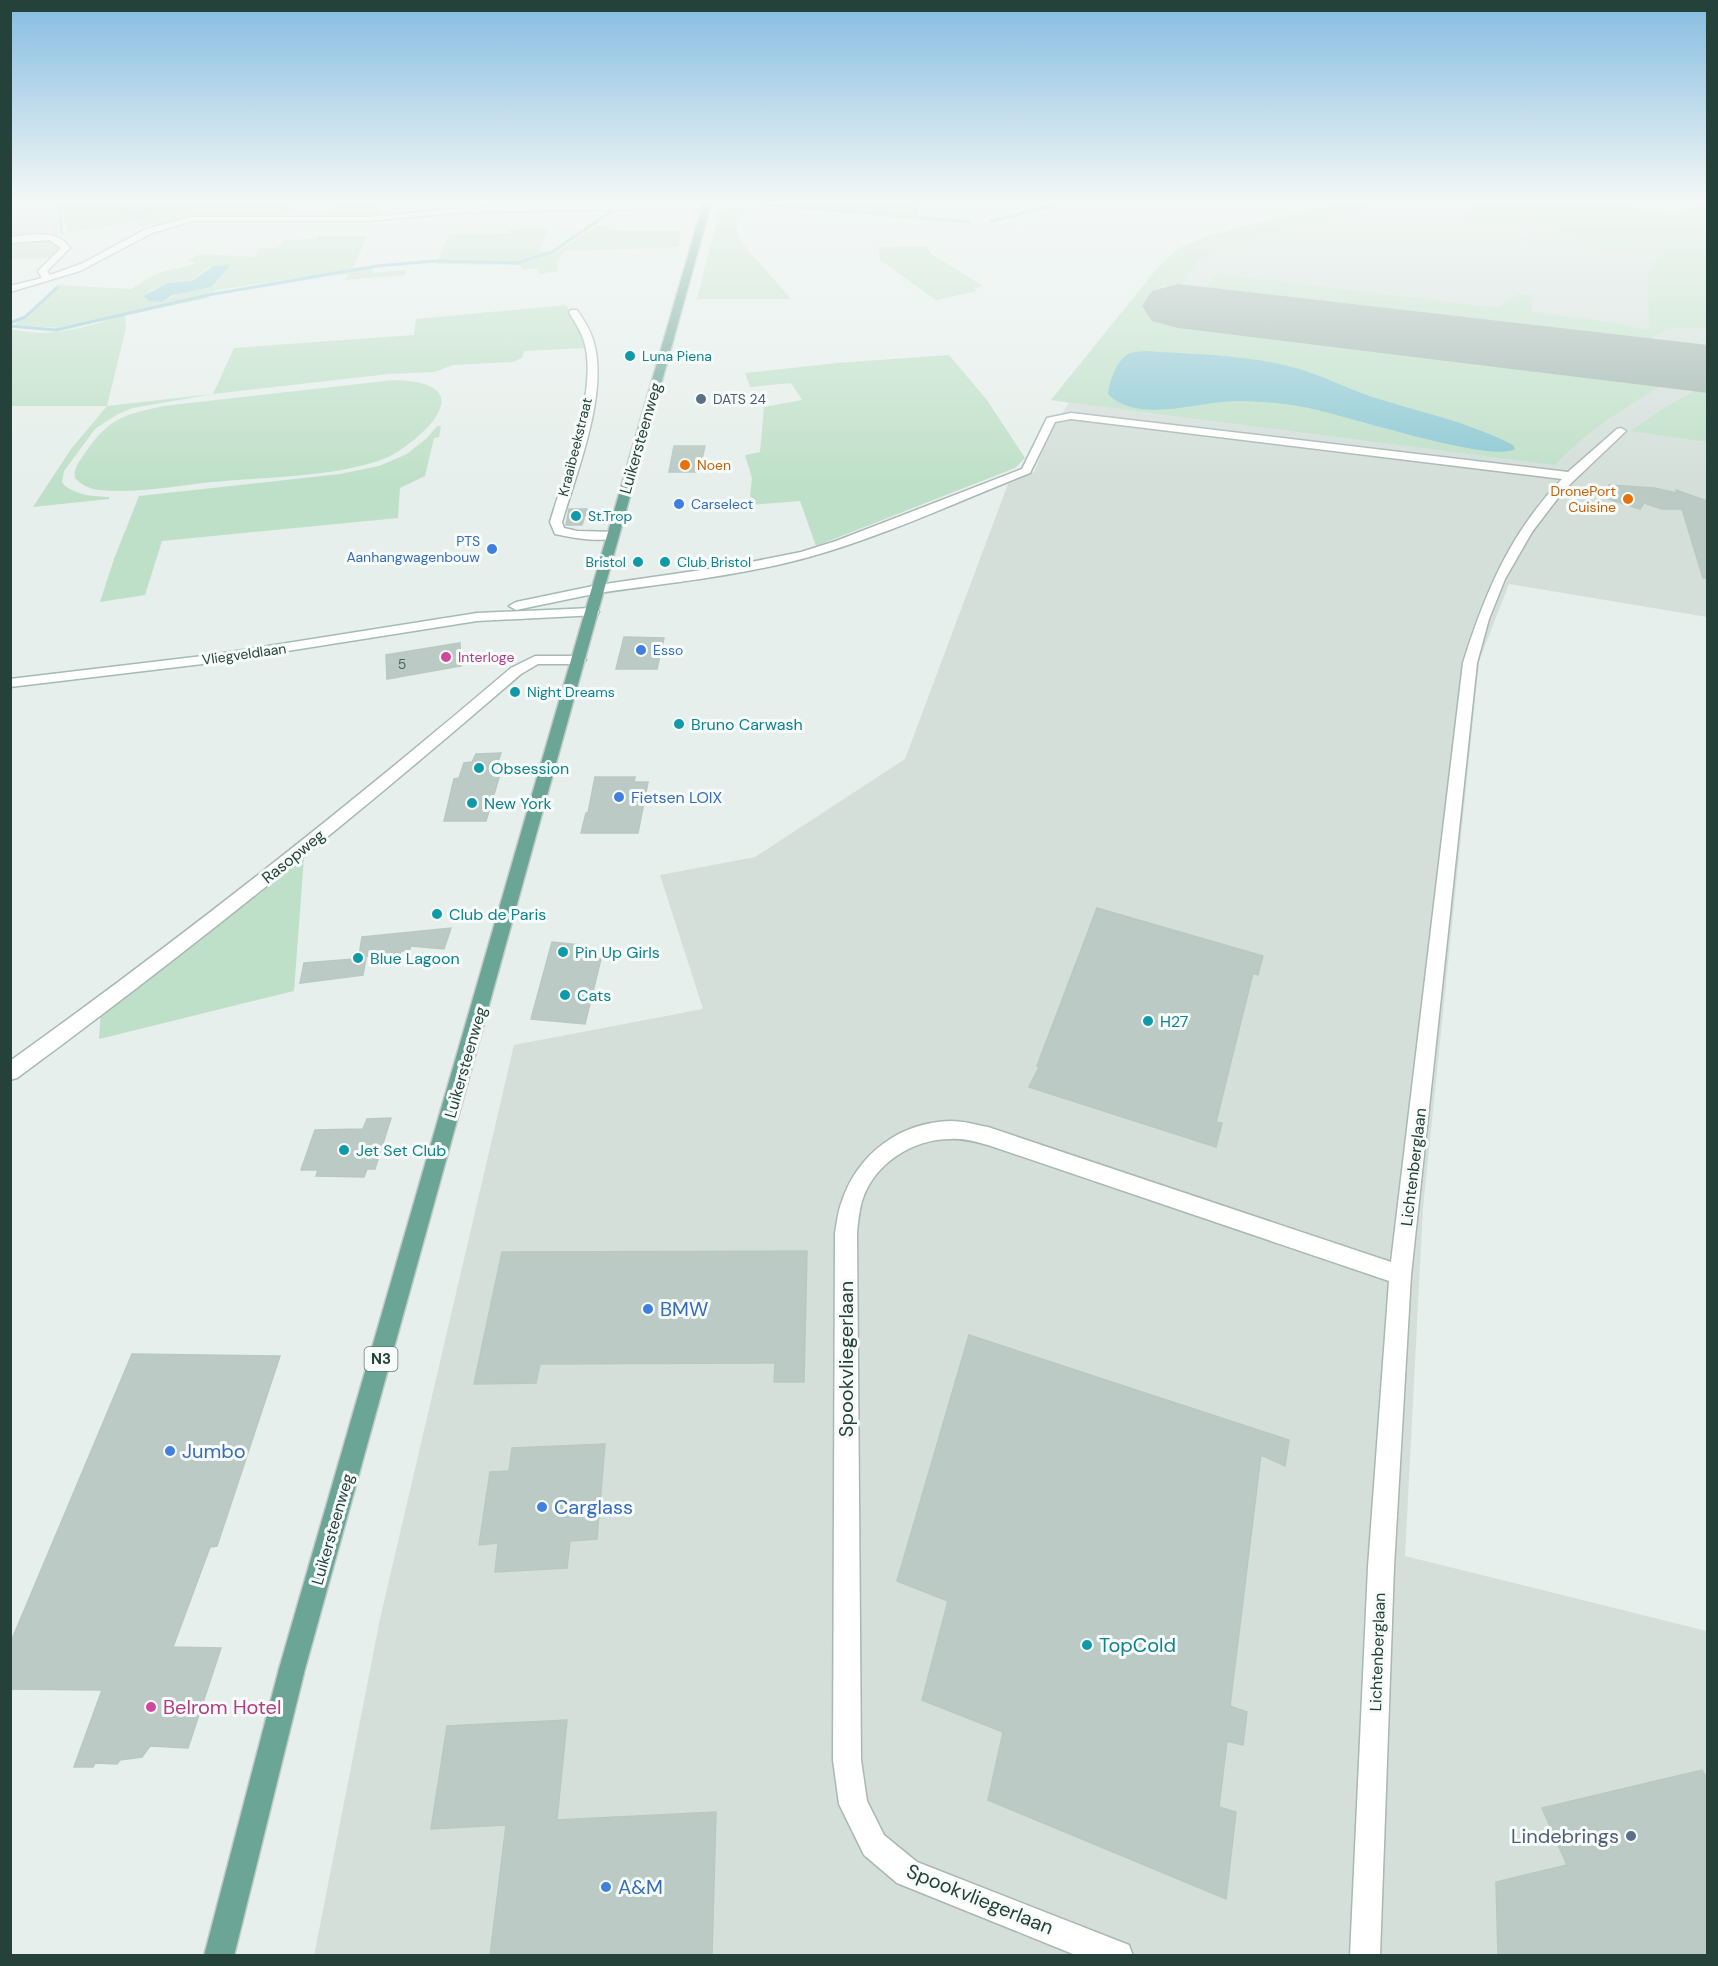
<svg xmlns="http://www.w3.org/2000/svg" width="1718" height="1966" font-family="'DM Sans',sans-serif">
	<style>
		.built { fill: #d4dfda }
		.green { fill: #bfe0c8; fill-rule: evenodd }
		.water { fill: #8ec9d4 }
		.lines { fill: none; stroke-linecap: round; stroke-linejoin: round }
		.stream { stroke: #8ec9d4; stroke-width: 3 }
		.runway { fill: #a2b6b0; fill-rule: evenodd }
		.building { fill: #bbcac4; stroke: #b8c9c2; stroke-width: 1.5 }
		.street-casing { stroke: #a8b8b2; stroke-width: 3 }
		.secondary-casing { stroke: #a4bbb3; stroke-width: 3 }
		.primary-casing { stroke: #c2cac8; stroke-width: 3 }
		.street { fill: #fff; fill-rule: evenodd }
		.secondary { fill: #fff; fill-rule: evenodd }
		.primary { fill: #6aa596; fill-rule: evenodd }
		.culture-dot { fill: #0f9aa8; stroke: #f7fbf9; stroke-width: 2 }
		.service-dot { fill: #5c6f8a; stroke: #f7fbf9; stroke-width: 2 }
		.food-dot { fill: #e8710a; stroke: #f7fbf9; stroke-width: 2 }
		.shop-dot { fill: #3f7fe0; stroke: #f7fbf9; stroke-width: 2 }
		.hotel-dot { fill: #d1479c; stroke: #f7fbf9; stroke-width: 2 }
		.labels { text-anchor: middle; stroke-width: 6; stroke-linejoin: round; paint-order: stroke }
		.far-culture-label { font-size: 14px; fill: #0d838f; stroke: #f7fbf9; text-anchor: start }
		.far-service-label { font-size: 14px; fill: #4e5e75; stroke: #f7fbf9; text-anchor: start }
		.far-street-label { font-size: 14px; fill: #24423a; stroke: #f7fbf9 }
		.far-food-label { font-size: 14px; fill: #c56008; stroke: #f7fbf9; text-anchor: start }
		.far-shop-label { font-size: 14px; fill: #366cbe; stroke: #f7fbf9; text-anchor: start }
		.far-hotel-label { font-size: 14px; fill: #b23c85; stroke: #f7fbf9; text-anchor: start }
		.number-label { font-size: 14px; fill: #4a645c }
		.shield { fill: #f7fbf9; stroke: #637a73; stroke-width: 1.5 }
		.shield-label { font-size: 15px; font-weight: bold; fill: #24423a }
		.street-label { font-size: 16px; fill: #24423a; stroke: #f7fbf9 }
		.culture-label { font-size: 16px; fill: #0d838f; stroke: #f7fbf9; text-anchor: start }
		.shop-label { font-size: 16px; fill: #366cbe; stroke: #f7fbf9; text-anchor: start }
		.near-shop-label { font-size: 20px; fill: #366cbe; stroke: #f7fbf9; text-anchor: start }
		.near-street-label { font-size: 20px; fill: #24423a; stroke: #f7fbf9 }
		.near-culture-label { font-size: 20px; fill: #0d838f; stroke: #f7fbf9; text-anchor: start }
		.near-hotel-label { font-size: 20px; fill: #b23c85; stroke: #f7fbf9; text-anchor: start }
		.near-service-label { font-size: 20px; fill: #4e5e75; stroke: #f7fbf9; text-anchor: end }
	</style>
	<rect width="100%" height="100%" fill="#e6efeb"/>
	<g class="built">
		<polygon points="10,204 56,204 58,235 11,238"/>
		<polygon points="1329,204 1707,204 1707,617 1509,584 1479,661 1423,1208 1405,1556 1707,1631 1707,1955 314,1956 380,1619 514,1045 703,1009 660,875 755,857 905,759 1008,484 1034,472 1053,426 1069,403 1051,400 1155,271 1176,250 1205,237"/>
	</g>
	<g class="green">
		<polygon points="55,204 121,204 121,210 129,215 148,216 154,207 165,204 296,204 286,215 176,219 141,227 135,221 68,233 62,206"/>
		<polygon points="334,204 382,204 381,216 322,217"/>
		<polygon points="786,204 919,204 917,220"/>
		<path d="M1329 204H1376L1225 246 1198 261 1177 288 1160 285 1158 288 1180 291 1170 322 1669 381C1627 407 1589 428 1555 465L1051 400 1155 271 1176 250 1205 237Z"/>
		<polygon points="1470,204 1626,204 1671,217 1699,204 1707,204 1707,327 1678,328 1666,330 1653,337 1651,344 1204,292 1216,274 1498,308 1518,294 1532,296 1532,312 1624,324 1625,326 1649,330 1648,274 1659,255 1590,248 1535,217 1490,226 1470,223 1466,218"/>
		<polygon points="726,208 747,208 737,229 738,238 791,299 697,299 716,224 715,210"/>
		<polygon points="596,226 609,226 609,230 681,231 679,247 566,251 557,260 558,271 539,274 538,268 523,270 519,265 436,264 449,235 511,233 510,229 549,228 539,251 558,251"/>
		<path d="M318 236H367L353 268 372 267 373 273 406 270 405 275 345 280 349 274 302 277 216 290 207 295 209 298 125 315 126 328 107 406 213 394 234 348 414 335 416 319 566 305 582 332 586 348 524 351 522 358 513 362 453 365 434 372 389 374 213 394 133 408 118 414 95 429 64 471 62 482 65 486C79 496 93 496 109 497V499L33 507 71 449 107 406H11V329C49 338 83 329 119 316L60 328 15 325 57 285 131 289 157 273 191 265 195 262 186 261 200 254 254 257 259 248H278L283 240 317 239ZM220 265H231L162 302 148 292 168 283 192 281 207 268Z"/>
		<polygon points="49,239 61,246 52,258 11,259 11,241"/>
		<polygon points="927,246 930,253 983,286 974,288 977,291 936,300 880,260 878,247"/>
		<polygon points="949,355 987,400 1025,458 1015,468 816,546 800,501 749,505 752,478 745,455 760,452 764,407 802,400 791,383 750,387 745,373 837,363"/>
		<path d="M394 380C407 381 427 381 437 391 457 411 404 450 388 457 342 477 263 477 212 482 175 486 136 494 99 490 89 489 82 485 75 478 73 468 80 461 85 453 109 418 123 415 163 406Z"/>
		<polygon points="1703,386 1707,387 1707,442 1631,431 1661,410"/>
		<polygon points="437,426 441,426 439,437 434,438 425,476 400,488 398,518 162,541 145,595 100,602 114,559 139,496 340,474 379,466 407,454 427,438"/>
		<polygon points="304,857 294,991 99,1039 101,1009 250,894"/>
	</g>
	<g class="water">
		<polygon points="121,204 165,204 154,207 148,216 135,221 121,210"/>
		<polygon points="231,264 211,287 172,295 162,302 149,301 143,296 168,283 192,281 213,266"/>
		<path d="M1145 351C1191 354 1248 355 1292 367 1323 375 1351 391 1382 400 1427 414 1471 423 1513 445L1515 449C1491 464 1340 413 1303 407 1280 403 1258 401 1235 401 1198 402 1136 424 1108 394 1109 382 1118 356 1131 353 1135 351 1141 352 1145 351Z"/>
	</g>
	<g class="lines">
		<g class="stream">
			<polyline points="59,204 62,234"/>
			<polyline points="762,204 969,222"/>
			<polyline points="991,221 1059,204"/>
			<polyline points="10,323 25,317 57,288"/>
			<polyline points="10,326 56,330 208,295 377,266 435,261 516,263 552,252 612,211"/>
		</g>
		<polygon class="runway" points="1178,284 1708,345 1708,393 1178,328 1152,321 1142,306 1152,291"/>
	</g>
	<g class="building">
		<polygon points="674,446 705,446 699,472 669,472"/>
		<polygon points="1609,485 1654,488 1677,493 1676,490 1707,501 1707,578 1703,578 1682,509 1662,509 1644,503 1640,509 1593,494 1612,491 1608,490"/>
		<polygon points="569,509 587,509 582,525 566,525"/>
		<polygon points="624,637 664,638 657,669 616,669"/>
		<polygon points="460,643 461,666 387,679 386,655"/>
		<polygon points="501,753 495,771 501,771 486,821 444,821 454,779 459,778 464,763 472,762 476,754"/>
		<polygon points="595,777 635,777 634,782 648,782 638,833 581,833 586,813 588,813"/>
		<polygon points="1097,908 1263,956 1258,975 1253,973 1216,1122 1222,1123 1216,1147 1029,1087 1039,1067 1037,1066"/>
		<polygon points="451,928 444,949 411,946 409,951 401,951 399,957 359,956 362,937"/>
		<polygon points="552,942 580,945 575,959 601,959 585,1024 531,1019"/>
		<polygon points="366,958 363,975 300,983 304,963"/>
		<polygon points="391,1118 375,1169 367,1169 364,1177 316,1176 318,1170 301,1170 315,1130 363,1129 367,1119"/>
		<polygon points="807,1251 804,1382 774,1382 775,1363 540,1364 536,1383 474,1384 502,1252"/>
		<polygon points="969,1335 1289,1440 1285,1466 1261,1455 1230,1706 1247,1712 1243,1745 1227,1741 1219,1807 1236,1812 1226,1899 988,1800 1003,1732 922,1700 948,1601 897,1581"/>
		<polygon points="132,1354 280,1356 217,1546 210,1547 173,1647 221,1648 188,1748 150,1746 142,1757 120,1760 117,1764 95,1763 93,1767 74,1767 102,1690 10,1689 10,1644"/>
		<polygon points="605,1444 597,1539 570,1541 567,1568 495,1572 498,1543 479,1545 490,1472 509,1471 512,1448"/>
		<polygon points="567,1720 557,1820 716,1812 712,1956 490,1956 506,1825 431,1829 447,1726"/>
		<polygon points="1702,1770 1707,1779 1707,1956 1498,1956 1496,1882 1567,1865 1542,1808"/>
	</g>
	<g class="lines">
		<g class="street-casing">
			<g id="street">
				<path d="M652 204 710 206 706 208 464 212 369 221H192L152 233 80 271 10 292V286L42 278 38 271 61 248 49 240 10 243V237C32 235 56 228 70 248L47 271 50 275 83 263 146 229 192 217H369L464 208Z"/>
				<path d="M571 310H577C584 320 591 331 594 343 608 395 577 471 562 522L564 528 577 531 617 532 619 535C608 545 569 537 555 534L550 522C564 474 599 389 584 341 581 331 574 321 569 312Z"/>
				<path d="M1071 413 1568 472 1617 429 1621 428 1626 431 1564 490 1532 532 1505 579 1489 619 1477 663 1411 1275 1394 1567 1380 1956H1350L1368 1567 1389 1281 988 1145C976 1142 964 1138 951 1139 913 1139 874 1163 862 1201 859 1211 858 1222 857 1233L861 1760 867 1801 884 1835 917 1862 1129 1945 1133 1956H1078L897 1883 864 1855 839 1804 833 1760 835 1233C837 1222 838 1211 842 1201 858 1153 901 1122 951 1121 964 1121 976 1125 988 1127L1391 1262 1463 663C1485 593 1510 533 1562 479L1071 419 1055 422 1030 473C957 502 884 536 809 557 741 576 668 583 598 593L592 589 598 585 736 565 801 552 836 541 1022 469 1047 418Z"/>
				<path d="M535 656H579L586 660 579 664H538L521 674C358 815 191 950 17 1078L10 1080V1061C183 937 349 806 511 668Z"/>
			</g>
		</g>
		<g class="secondary-casing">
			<g id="secondary">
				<polygon points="598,585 604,589 603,592 516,610 509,606 516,602"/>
				<polygon points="592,608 597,609 599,612 597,615 477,621 211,663 10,687 10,679 211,655 477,613"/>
			</g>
		</g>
		<g class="primary-casing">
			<polygon id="primary" points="703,204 711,204 305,1669 234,1956 204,1956 279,1669"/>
		</g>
		<use href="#street" class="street"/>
		<use href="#secondary" class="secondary"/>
		<use href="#primary" class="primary"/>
	</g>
	<linearGradient id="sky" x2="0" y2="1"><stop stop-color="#84bce0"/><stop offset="0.42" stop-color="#f4f8f6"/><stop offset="1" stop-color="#f4f8f6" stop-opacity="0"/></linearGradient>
	<rect width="1718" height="480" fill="url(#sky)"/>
	<g class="culture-dot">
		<circle cx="630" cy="356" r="6"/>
		<circle cx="576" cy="516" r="6"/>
		<circle cx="638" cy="562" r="6"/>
		<circle cx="665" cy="562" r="6"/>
		<circle cx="515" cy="692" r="6"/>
		<circle cx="679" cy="724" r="6"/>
		<circle cx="479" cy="768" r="6"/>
		<circle cx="472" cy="803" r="6"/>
		<circle cx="437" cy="914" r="6"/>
		<circle cx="563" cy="952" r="6"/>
		<circle cx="358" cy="958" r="6"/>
		<circle cx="565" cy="995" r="6"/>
		<circle cx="1148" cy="1021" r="6"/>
		<circle cx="344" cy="1150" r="6"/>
		<circle cx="1087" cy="1645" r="6"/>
	</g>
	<g class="service-dot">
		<circle cx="701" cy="399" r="6"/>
		<circle cx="1631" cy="1836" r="6"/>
	</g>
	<g class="food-dot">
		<circle cx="685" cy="465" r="6"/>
		<circle cx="1628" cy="499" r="6"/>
	</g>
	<g class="shop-dot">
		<circle cx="679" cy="504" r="6"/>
		<circle cx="492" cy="549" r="6"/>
		<circle cx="641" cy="650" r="6"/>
		<circle cx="619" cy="797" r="6"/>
		<circle cx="648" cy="1309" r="6"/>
		<circle cx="170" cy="1451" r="6"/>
		<circle cx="542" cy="1507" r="6"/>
		<circle cx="606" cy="1887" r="6"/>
	</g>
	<g class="hotel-dot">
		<circle cx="446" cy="657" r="6"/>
		<circle cx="151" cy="1707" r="6"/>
	</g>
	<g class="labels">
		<g class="far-culture-label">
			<text x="642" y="361">Luna Piena</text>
			<text x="588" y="521">St.Trop</text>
			<text x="626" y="567" text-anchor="end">Bristol</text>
			<text x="677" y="567">Club Bristol</text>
			<text x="527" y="697">Night Dreams</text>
		</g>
		<g class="far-service-label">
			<text x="713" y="404">DATS 24</text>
		</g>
		<g class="far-street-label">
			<text transform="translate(575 447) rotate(-76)" y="5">Kraaibeekstraat</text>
			<text transform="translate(244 654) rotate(-8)" y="5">Vliegveldlaan</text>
		</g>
		<g class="far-food-label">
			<text x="697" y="470">Noen</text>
			<text x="1616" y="496" text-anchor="end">DronePort<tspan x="1616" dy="16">Cuisine</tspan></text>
		</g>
		<g class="far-shop-label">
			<text x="691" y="509">Carselect</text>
			<text x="480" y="546" text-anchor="end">PTS<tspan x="480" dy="16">Aanhangwagenbouw</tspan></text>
			<text x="653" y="655">Esso</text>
		</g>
		<g class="far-hotel-label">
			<text x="458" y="662">Interloge</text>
		</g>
		<g class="number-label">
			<text x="402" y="669">5</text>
		</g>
		<rect class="shield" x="364.5" y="1347" width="33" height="24" rx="4.5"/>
		<g class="shield-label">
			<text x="381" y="1364">N3</text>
		</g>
		<g class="street-label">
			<text transform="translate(640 438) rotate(-74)" y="6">Luikersteenweg</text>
			<text transform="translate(293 856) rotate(-39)" y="6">Rasopweg</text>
			<text transform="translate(465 1062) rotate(-74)" y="6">Luikersteenweg</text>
			<text transform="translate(1413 1167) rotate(-83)" y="6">Lichtenberglaan</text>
			<text transform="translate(332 1529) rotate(-74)" y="6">Luikersteenweg</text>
			<text transform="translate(1377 1652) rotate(-88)" y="6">Lichtenberglaan</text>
		</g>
		<g class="culture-label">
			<text x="691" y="730">Bruno Carwash</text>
			<text x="491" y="774">Obsession</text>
			<text x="484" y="809">New York</text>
			<text x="449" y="920">Club de Paris</text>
			<text x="575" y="958">Pin Up Girls</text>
			<text x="370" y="964">Blue Lagoon</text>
			<text x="577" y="1001">Cats</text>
			<text x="1160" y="1027">H27</text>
			<text x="356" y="1156">Jet Set Club</text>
		</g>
		<g class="shop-label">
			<text x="631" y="803">Fietsen LOIX</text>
		</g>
		<g class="near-shop-label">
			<text x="660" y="1316">BMW</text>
			<text x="182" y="1458">Jumbo</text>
			<text x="554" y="1514">Carglass</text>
			<text x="618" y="1894">A&amp;M</text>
		</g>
		<g class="near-street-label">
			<text transform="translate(846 1359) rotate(-90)" y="7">Spookvliegerlaan</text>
			<text transform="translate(980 1899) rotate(22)" y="7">Spookvliegerlaan</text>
		</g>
		<g class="near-culture-label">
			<text x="1099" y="1652">TopCold</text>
		</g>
		<g class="near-hotel-label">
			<text x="163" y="1714">Belrom Hotel</text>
		</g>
		<g class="near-service-label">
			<text x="1619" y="1843">Lindebrings</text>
		</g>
	</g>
	<rect width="1718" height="1966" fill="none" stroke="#24423a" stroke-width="24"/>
</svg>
